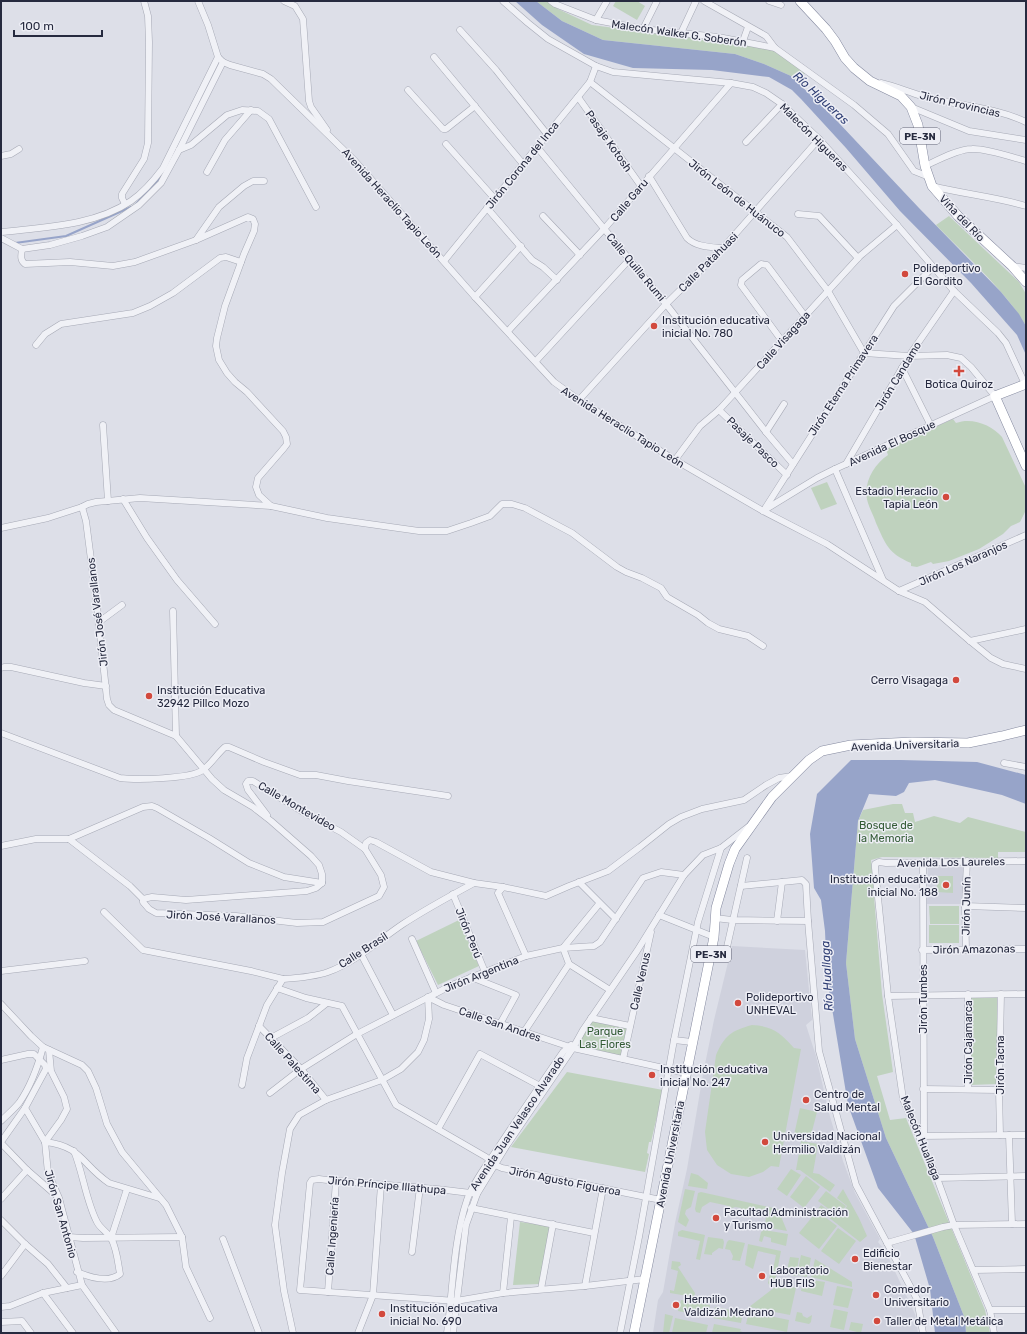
<svg xmlns="http://www.w3.org/2000/svg" width="1027" height="1334" font-family="Rubik,sans-serif">
	<style>
		.built { fill: #cfd1dd }
		.green { fill: #bfd2be }
		.water { fill: #97a4c9 }
		.lines { fill: none; stroke-linecap: round; stroke-linejoin: round }
		.stream { stroke: #97a4c9; stroke-width: 2 }
		.minor-casing { stroke: #a6a9b5; stroke-width: 7 }
		.highway-casing { stroke: #84899f; stroke-width: 10 }
		.minor { stroke: #f0f1f6; stroke-width: 6 }
		.highway { stroke: #fff; stroke-width: 9 }
		.poi-dot { fill: #d2493d; stroke: #edeef5; stroke-width: 1.5 }
		.labels { text-anchor: middle; stroke-width: 3; stroke-linejoin: round; paint-order: stroke }
		.shield { fill: #edeef5; stroke: #626576; stroke-width: 1 }
		.shield-label { font-size: 10px; font-weight: bold; fill: #262a3f }
		.street-label { font-size: 11px; fill: #262a3f; stroke: #edeef5 }
		.poi-label { font-size: 11px; fill: #262a3f; stroke: #edeef5; text-anchor: start }
		.park-label { font-size: 11px; fill: #335b35; stroke: #edeef5 }
		.water-label { font-size: 12px; font-style: italic; fill: #2f3e74; stroke: #edeef5 }
	</style>
	<rect width="100%" height="100%" fill="#dddfe8"/>
	<g class="built">
		<polygon points="928,866 964,867 964,904 927,904"/>
		<polygon points="732,946 805,950 812,1020 806,1025 816,1056 829,1113 843,1161 855,1193 880,1239 878,1242 882,1247 884,1248 915,1314 918,1333 653,1333 658,1300 663,1292 675,1223 687,1169 703,1074 714,1020"/>
	</g>
	<g class="green">
		<polygon points="536,1 547,1 558,9 592,25 773,49 806,72 798,82 791,76 764,64 735,54 603,40 562,21"/>
		<polygon points="616,1 637,1 645,6 637,20 613,6"/>
		<path d="M949 216 1019 282 1026 294V326C1005 290 966 256 936 225Z"/>
		<path d="M953 419 956 423C972 417 992 425 1002 437L1026 488 1025 512 1020 522 1011 526 1003 534 979 549 949 561 933 564 931 562 917 567 911 566V563C888 553 886 545 876 523 874 516 870 510 868 503 862 485 873 465 888 455L886 449Z"/>
		<polygon points="827,482 837,504 821,510 811,488"/>
		<polygon points="893,804 902,804 905,813 913,813 915,822 934,816 960,823 968,817 1026,832 1026,852 998,852 998,858 882,857 871,860 882,994 893,1072 877,1076 890,1120 906,1118 985,1310 990,1333 966,1333 965,1319 933,1237 886,1138 855,1039 846,963 858,821 863,810"/>
		<polygon points="937,876 953,876 953,893 937,892"/>
		<polygon points="929,906 959,906 959,924 930,924"/>
		<polygon points="459,920 479,966 438,985 416,941"/>
		<rect x="929" y="925" width="30" height="18"/>
		<polygon points="971,997 997,997 997,1084 970,1085"/>
		<polygon points="593,1020 627,1027 623,1056 573,1046"/>
		<path d="M752 1025C772 1026 781 1033 794 1048L801 1049 779 1167 771 1166 763 1172 749 1177 731 1174 717 1165 707 1150 705 1132 716 1055C725 1035 731 1031 752 1025Z"/>
		<polygon points="567,1072 663,1090 651,1142 649,1142 647,1153 649,1154 645,1172 511,1147"/>
		<polygon points="800,1108 817,1112 810,1139 794,1135"/>
		<polygon points="801,1141 818,1144 813,1173 819,1174 835,1185 830,1192 800,1170 796,1170"/>
		<polygon points="791,1169 801,1175 787,1196 777,1189"/>
		<polygon points="691,1173 698,1175 708,1183 707,1189 688,1186"/>
		<polygon points="806,1176 820,1187 804,1208 790,1197"/>
		<polygon points="685,1189 695,1191 691,1207 686,1210 685,1214 689,1220 686,1227 678,1222"/>
		<polygon points="843,1189 859,1218 867,1236 860,1242 818,1209 821,1205 839,1218 847,1206 837,1198"/>
		<polygon points="826,1191 846,1206 838,1216 818,1201"/>
		<polygon points="701,1192 778,1209 787,1231 765,1227 766,1215 747,1210 745,1213 741,1208 735,1207 730,1209 729,1206 710,1202 702,1207 700,1213 696,1212 695,1209 698,1193"/>
		<polygon points="817,1211 837,1226 819,1249 799,1233"/>
		<polygon points="520,1222 550,1226 540,1284 513,1285"/>
		<polygon points="838,1228 856,1241 839,1264 821,1251"/>
		<polygon points="682,1230 705,1235 700,1260 696,1259 700,1241 678,1236 678,1232"/>
		<polygon points="764,1230 788,1234 786,1246 771,1242 771,1238 764,1236 762,1242 759,1241 761,1232"/>
		<polygon points="708,1237 723,1239 724,1242 723,1249 719,1248 712,1253 712,1255 704,1254"/>
		<polygon points="729,1240 745,1243 740,1261 732,1260 733,1256 730,1250 725,1249 727,1242"/>
		<polygon points="748,1244 781,1251 775,1282 770,1286 768,1283 770,1275 772,1274 776,1255 758,1251 753,1269 745,1265"/>
		<polygon points="801,1255 811,1258 807,1277 797,1275"/>
		<polygon points="790,1257 799,1258 796,1276 786,1274"/>
		<polygon points="815,1259 852,1282 852,1287 811,1277"/>
		<polygon points="672,1261 680,1262 681,1265 678,1267 693,1290 695,1293 694,1297 670,1293 670,1290 674,1291 678,1271 671,1269"/>
		<polygon points="812,1280 825,1282 822,1296 801,1291 802,1286"/>
		<polygon points="779,1284 796,1288 790,1315 749,1307"/>
		<polygon points="837,1286 853,1289 848,1308 833,1305"/>
		<polygon points="681,1300 710,1305 708,1317 678,1311"/>
		<polygon points="715,1307 743,1312 741,1323 713,1318"/>
		<polygon points="834,1309 848,1312 844,1330 830,1327"/>
		<polygon points="749,1312 789,1320 787,1332 746,1324"/>
		<polygon points="797,1312 802,1313 803,1316 807,1318 812,1315 811,1322 809,1324 795,1321"/>
		<polygon points="665,1314 673,1316 669,1333 663,1333"/>
		<polygon points="675,1318 708,1325 706,1333 672,1333"/>
		<polygon points="851,1322 863,1324 861,1333 849,1330"/>
		<polygon points="714,1324 741,1329 740,1331 745,1333 712,1333"/>
	</g>
	<g class="water">
		<polygon points="515,1 536,1 562,21 603,40 735,54 764,64 791,76 838,122 919,208 1001,292 1019,314 1026,326 1026,355 1017,335 971,283 900,211 846,148 801,99 792,90 769,77 712,70 633,68 584,54 542,25"/>
		<polygon points="851,760 901,760 977,762 1026,775 1026,804 1002,795 935,780 909,783 904,792 896,796 869,794 858,821 846,963 855,1039 886,1138 933,1237 965,1319 966,1333 935,1333 930,1289 914,1234 878,1188 848,1105 827,978 825,931 821,900 814,888 810,834 817,794"/>
	</g>
	<g class="lines">
		<g class="stream">
			<polyline points="136,204 161,177"/>
			<polyline points="15,243 66,236 131,207"/>
		</g>
		<g class="minor-casing">
			<g id="minor">
				<polyline points="198,1 208,25 218,57 223,62 230,65 263,74 271,79 355,161 475,297 554,382 579,400 675,460 763,511 827,544 899,591 925,602 970,641 991,658 1003,664 1026,669"/>
				<polyline points="284,1 295,6 303,19 309,101 311,107 327,130"/>
				<polyline points="503,1 528,23 548,39 596,66 613,72 731,83 753,87 766,93 782,104 819,139 897,225 954,291 998,333 1006,343 1025,384"/>
				<polyline points="551,1 555,4 596,20 643,29 718,37 775,48 854,105 888,134 914,171 929,177"/>
				<polyline points="704,1 766,36 775,48"/>
				<polyline points="769,1 781,5"/>
				<polyline points="596,20 607,1"/>
				<polyline points="643,29 657,1"/>
				<polyline points="460,30 496,70 547,134"/>
				<polyline points="681,33 696,1"/>
				<polyline points="743,41 748,27"/>
				<polyline points="434,57 523,164"/>
				<polyline points="590,82 787,237 828,291 864,353 909,356 947,355 961,358 971,367 995,396 835,469 817,478 763,511"/>
				<path d="M881 83C895 86 908 92 922 96 956 106 993 106 1026 122"/>
				<polyline points="408,90 443,129 446,129 475,106"/>
				<polyline points="578,97 641,186"/>
				<polyline points="911,107 969,131 1026,140"/>
				<polyline points="746,142 782,104"/>
				<polyline points="446,144 494,198"/>
				<polyline points="537,147 666,304 766,432 793,464"/>
				<polyline points="179,150 191,145 227,115 242,110 258,111 269,119 316,207"/>
				<polyline points="1,156 11,154 19,149"/>
				<path d="M925 166C938 160 958 149 972 149 986 148 1011 157 1026 161"/>
				<polyline points="207,172 225,140 251,110"/>
				<path d="M649 176 687 238C696 247 711 247 723 248"/>
				<path d="M932 186C963 194 996 197 1026 206"/>
				<polyline points="125,204 122,198 122,194 144,159 148,143 149,42 148,16 144,1"/>
				<polyline points="487,208 532,260 543,267 557,280"/>
				<polyline points="798,214 819,216 858,258"/>
				<polyline points="543,216 580,255"/>
				<path d="M1 232C45 227 94 226 131 201 144 192 154 180 163 168L218 57"/>
				<polyline points="1,238 22,249 50,245 82,236 107,227 139,205 161,183 179,150 223,62"/>
				<polyline points="196,240 219,207 244,186 253,181 264,181"/>
				<path d="M22 249C21 256 20 260 25 264L70 262 113 266 135 262 196 240 248 217 253 219 255 224 254 231 244 254 225 306 217 338 216 346 219 360 227 373 235 382 247 392 283 431 286 437 287 444 284 448 258 478 256 487 259 495 271 506 327 518 419 531H447L471 523 490 516 502 504H512L525 508 572 533 617 567 626 572 642 578 661 588 667 597 698 615 708 623 719 629 748 636 763 646"/>
				<polyline points="444,261 590,82 596,66"/>
				<polyline points="1012,266 1026,268"/>
				<polyline points="475,297 521,246"/>
				<polyline points="508,331 604,229 731,83"/>
				<polyline points="782,341 741,285 742,280 761,264 767,265 805,316"/>
				<polyline points="36,345 45,334 61,324 133,313 150,306 173,293 220,258 226,257 241,262"/>
				<polyline points="536,361 629,260"/>
				<polyline points="902,368 931,426"/>
				<polyline points="579,400 666,304 723,248 819,139"/>
				<polyline points="719,410 787,475"/>
				<polyline points="103,425 108,501"/>
				<polyline points="766,432 784,404"/>
				<polyline points="675,460 700,426 719,410 860,256 897,225"/>
				<polyline points="846,464 909,356 954,291"/>
				<polyline points="835,469 883,580"/>
				<polyline points="123,499 147,538 177,580 215,624"/>
				<polyline points="82,507 88,504 96,502 140,498 271,506"/>
				<polyline points="764,510 894,306 933,267"/>
				<polyline points="1,528 48,518 82,507 86,521 97,606 107,699 109,705 114,710 176,736 212,779 224,790 253,807 271,821 311,856 319,865 322,874 322,883 316,888 307,891 186,900 152,897 143,899 143,902 149,909 156,913 236,916 297,923 323,922 379,896 384,887 381,875 365,849 366,843 370,840 376,842 431,872 474,883 503,887 546,896 569,886 608,871 640,847 669,824 681,817 702,809 744,800 766,785 779,778 792,776"/>
				<polyline points="899,591 1026,535"/>
				<polyline points="173,611 176,736"/>
				<polyline points="99,622 122,605"/>
				<polyline points="970,641 1026,629"/>
				<polyline points="1,668 4,667 11,667 84,683 106,686"/>
				<path d="M1 733 120 778C136 780 191 779 203 770 211 764 217 754 225 747H229L264 762 300 775H316L348 781 448 796"/>
				<polyline points="1004,763 1026,767"/>
				<polyline points="267,815 248,790 246,784 248,781 253,781 303,812 341,832 365,849"/>
				<polyline points="69,839 143,807 152,806 157,808 209,838 249,863 284,877 322,883"/>
				<polyline points="1,846 36,839 69,839 130,886 143,899"/>
				<polyline points="923,863 924,1135"/>
				<polyline points="579,882 616,919"/>
				<polyline points="741,886 802,880 806,884 808,921 819,1051 856,1185 917,1299 923,1333"/>
				<polyline points="503,887 498,893 526,956"/>
				<polyline points="453,894 485,972"/>
				<polyline points="599,904 563,948 569,964 610,990"/>
				<polyline points="965,906 1026,908"/>
				<polyline points="104,912 143,950 251,971 283,979"/>
				<polyline points="659,915 714,937"/>
				<polyline points="715,918 732,920 808,921"/>
				<polyline points="777,921 782,882"/>
				<polyline points="412,939 436,993"/>
				<polyline points="727,947 747,858"/>
				<polyline points="922,950 1026,949"/>
				<polyline points="966,950 965,906 967,861"/>
				<polyline points="361,954 393,1015"/>
				<polyline points="1,971 85,961"/>
				<polyline points="471,977 516,995 500,1024"/>
				<polyline points="277,988 306,998 342,1006 396,1105 486,1157 495,1165 502,1168 661,1200"/>
				<polyline points="968,994 968,1089"/>
				<polyline points="888,996 1026,994"/>
				<polyline points="1,1004 31,1036 43,1047 82,1065 88,1071 96,1088 107,1124 122,1152 166,1205 182,1237 186,1267 210,1318"/>
				<polyline points="591,1018 630,1026"/>
				<polyline points="259,1026 301,1069 326,1100"/>
				<polyline points="524,1032 569,964"/>
				<polyline points="271,1038 308,1018 327,1003"/>
				<polyline points="674,1040 692,1042"/>
				<polyline points="623,1059 651,932"/>
				<polyline points="1,1060 28,1054 34,1054 45,1065 46,1069 25,1108 45,1142 48,1173 59,1198 82,1285 116,1333"/>
				<path d="M242 1085 247 1058 267 1005 283 979C298 978 314 977 328 972 356 962 379 940 403 924 426 909 450 896 474 883"/>
				<polyline points="923,1089 999,1090"/>
				<polyline points="270,1093 301,1069 357,1034 452,985 526,956 563,948 594,946 600,942 643,878 661,872 684,875"/>
				<path d="M1 1121C7 1115 14 1109 19 1103 31 1086 38 1066 43 1047"/>
				<polyline points="438,1129 480,1054 540,1086"/>
				<polyline points="1000,1135 999,1090 1001,994"/>
				<polyline points="1009,1135 1012,1224"/>
				<polyline points="920,1136 1026,1135"/>
				<polyline points="1,1142 25,1108"/>
				<path d="M45 1142C82 1146 82 1165 109 1183L159 1198"/>
				<polyline points="45,1142 61,1120 67,1109 64,1097 51,1071 49,1050"/>
				<polyline points="1,1143 27,1170 58,1197"/>
				<path d="M74 1151C83 1173 86 1201 97 1222 100 1228 107 1232 111 1238 117 1249 118 1263 120 1274 109 1283 89 1277 77 1272"/>
				<polyline points="937,1178 1026,1176"/>
				<path d="M477 1194C425 1186 372 1185 319 1179L312 1180 310 1183 300 1290 456 1301 503 1293 585 1286 645 1279"/>
				<polyline points="1,1199 27,1170"/>
				<polyline points="471,1208 594,1233"/>
				<polyline points="1,1220 25,1244 48,1264 67,1288"/>
				<polyline points="69,1237 83,1238 182,1237"/>
				<polyline points="111,1238 127,1189"/>
				<polyline points="223,1239 259,1333"/>
				<polyline points="887,1243 943,1227 954,1225 1026,1224"/>
				<polyline points="412,1252 420,1187"/>
				<polyline points="974,1270 1026,1269"/>
				<polyline points="1,1276 25,1244"/>
				<polyline points="585,1286 603,1188"/>
				<polyline points="541,1289 553,1224"/>
				<polyline points="328,1292 336,1181"/>
				<polyline points="43,1293 73,1333"/>
				<polyline points="503,1293 511,1217"/>
				<polyline points="1,1307 10,1306 43,1293 82,1285"/>
				<polyline points="990,1310 1026,1310"/>
				<polyline points="1,1322 22,1321 31,1333"/>
				<polyline points="293,1333 284,1291 275,1225 282,1173 290,1129 299,1115 326,1100 382,1080 401,1069 418,1052 424,1040 429,1019 428,997 444,1005 573,1048 686,1073"/>
				<polyline points="358,1333 373,1295 381,1185"/>
				<path d="M447 1333C453 1290 453 1241 467 1200 473 1182 487 1165 498 1148 519 1116 541 1084 563 1052L571 1045"/>
				<polyline points="453,1333 466,1225 477,1194 507,1145 573,1048 583,1030 637,951 684,875 703,855 721,848 748,827"/>
				<polyline points="620,1333 639,1237 674,1040 698,922 721,848"/>
				<polyline points="994,1333 990,1310 954,1225 937,1178 903,1099 888,996 875,868 875,864 879,862 886,863 1026,861"/>
			</g>
		</g>
		<g class="highway-casing">
			<g id="highway">
				<polyline points="800,1 826,29 835,41 845,58 854,68 870,81 901,96 911,107 918,125 925,166 932,186 958,216 1012,266 1026,282"/>
				<polyline points="1026,384 995,396 1026,466"/>
				<polyline points="634,1333 714,937 716,908 729,864 735,849 772,797 809,760 822,751 851,745 912,742 968,743 1002,736 1026,730"/>
			</g>
		</g>
		<use href="#minor" class="minor"/>
		<use href="#highway" class="highway"/>
	</g>
	<g class="poi-dot">
		<circle cx="905" cy="274" r="4"/>
		<circle cx="654" cy="326" r="4"/>
		<path d="M957 365h4v4h4v4h-4v4h-4v-4h-4v-4h4z"/>
		<circle cx="946" cy="497" r="4"/>
		<circle cx="956" cy="680" r="4"/>
		<circle cx="149" cy="696" r="4"/>
		<circle cx="946" cy="885" r="4"/>
		<circle cx="738" cy="1003" r="4"/>
		<circle cx="652" cy="1075" r="4"/>
		<circle cx="806" cy="1100" r="4"/>
		<circle cx="765" cy="1142" r="4"/>
		<circle cx="716" cy="1218" r="4"/>
		<circle cx="855" cy="1259" r="4"/>
		<circle cx="762" cy="1276" r="4"/>
		<circle cx="876" cy="1295" r="4"/>
		<circle cx="676" cy="1305" r="4"/>
		<circle cx="382" cy="1314" r="4"/>
		<circle cx="877" cy="1321" r="4"/>
	</g>
	<g class="labels">
		<g class="shield">
			<rect x="900" y="128" width="40" height="16" rx="3"/>
			<rect x="691" y="946" width="40" height="16" rx="3"/>
		</g>
		<g class="shield-label">
			<text x="920" y="140">PE-3N</text>
			<text x="711" y="958">PE-3N</text>
		</g>
		<g class="street-label">
			<text transform="translate(679 33) rotate(8)" y="4">Malecón Walker G. Soberón</text>
			<text transform="translate(960 104) rotate(13)" y="4">Jirón Provincias</text>
			<text transform="translate(814 137) rotate(45)" y="4">Malecón Higueras</text>
			<text transform="translate(609 141) rotate(55)" y="4">Pasaje Kotosh</text>
			<text transform="translate(522 165) rotate(-51)" y="4">Jirón Corona del Inca</text>
			<text transform="translate(737 198) rotate(38)" y="4">Jirón León de Huánuco</text>
			<text transform="translate(629 200) rotate(-50)" y="4">Calle Garu</text>
			<text transform="translate(392 203) rotate(48)" y="4">Avenida Heraclio Tapio León</text>
			<text transform="translate(962 218) rotate(46)" y="4">Viña del Río</text>
			<text transform="translate(708 262) rotate(-45)" y="4">Calle Patahuasi</text>
			<text transform="translate(636 267) rotate(50)" y="4">Calle Quilla Rumi</text>
			<text transform="translate(783 340) rotate(-48)" y="4">Calle Visagaga</text>
			<text transform="translate(898 376) rotate(-59)" y="4">Jirón Candamo</text>
			<text transform="translate(843 385) rotate(-57)" y="4">Jirón Eterna Primavera</text>
			<text transform="translate(623 427) rotate(32)" y="4">Avenida Heraclio Tapio León</text>
			<text transform="translate(753 442) rotate(44)" y="4">Pasaje Pasco</text>
			<text transform="translate(892 443) rotate(-25)" y="4">Avenida El Bosque</text>
			<text transform="translate(963 563) rotate(-24)" y="4">Jirón Los Naranjos</text>
			<text transform="translate(97 612) rotate(-97)" y="4">Jirón José Varallanos</text>
			<text transform="translate(905 745) rotate(-2)" y="4">Avenida Universitaria</text>
			<text transform="translate(297 806) rotate(30)" y="4">Calle Montevideo</text>
			<text transform="translate(951 862) rotate(-1)" y="4">Avenida Los Laureles</text>
			<text transform="translate(966 906) rotate(-89)" y="4">Jirón Junín</text>
			<text transform="translate(221 917) rotate(3)" y="4">Jirón José Varallanos</text>
			<text transform="translate(469 933) rotate(68)" y="4">Jirón Perú</text>
			<text transform="translate(974 949) rotate(-1)" y="4">Jirón Amazonas</text>
			<text transform="translate(363 950) rotate(-33)" y="4">Calle Brasil</text>
			<text transform="translate(481 974) rotate(-22)" y="4">Jirón Argentina</text>
			<text transform="translate(640 981) rotate(-77)" y="4">Calle Venus</text>
			<text transform="translate(923 999) rotate(-90)" y="4">Jirón Tumbes</text>
			<text transform="translate(500 1024) rotate(19)" y="4">Calle San Andres</text>
			<text transform="translate(968 1042) rotate(-90)" y="4">Jirón Cajamarca</text>
			<text transform="translate(293 1063) rotate(48)" y="4">Calle Palestima</text>
			<text transform="translate(1000 1065) rotate(-90)" y="4">Jirón Tacna</text>
			<text transform="translate(517 1123) rotate(-56)" y="4">Avenida Juan Velasco Alvarado</text>
			<text transform="translate(921 1138) rotate(68)" y="4">Malecón Huallaga</text>
			<text transform="translate(670 1154) rotate(-79)" y="4">Avenida Universitaria</text>
			<text transform="translate(565 1181) rotate(11)" y="4">Jirón Agusto Figueroa</text>
			<text transform="translate(387 1185) rotate(5)" y="4">Jirón Príncipe Illathupa</text>
			<text transform="translate(61 1214) rotate(74)" y="4">Jirón San Antonio</text>
			<text transform="translate(332 1236) rotate(-86)" y="4">Calle Ingeniería</text>
		</g>
		<g class="poi-label">
			<text x="913" y="272">Polideportivo<tspan x="913" dy="13">El Gordito</tspan></text>
			<text x="662" y="324">Institución educativa<tspan x="662" dy="13">inicial No. 780</tspan></text>
			<text x="959" y="388" text-anchor="middle">Botica Quiroz</text>
			<text x="938" y="495" text-anchor="end">Estadio Heraclio<tspan x="938" dy="13">Tapia León</tspan></text>
			<text x="948" y="684" text-anchor="end">Cerro Visagaga</text>
			<text x="157" y="694">Institución Educativa<tspan x="157" dy="13">32942 Pillco Mozo</tspan></text>
			<text x="938" y="883" text-anchor="end">Institución educativa<tspan x="938" dy="13">inicial No. 188</tspan></text>
			<text x="746" y="1001">Polideportivo<tspan x="746" dy="13">UNHEVAL</tspan></text>
			<text x="660" y="1073">Institución educativa<tspan x="660" dy="13">inicial No. 247</tspan></text>
			<text x="814" y="1098">Centro de<tspan x="814" dy="13">Salud Mental</tspan></text>
			<text x="773" y="1140">Universidad Nacional<tspan x="773" dy="13">Hermilio Valdizán</tspan></text>
			<text x="724" y="1216">Facultad Administración<tspan x="724" dy="13">y Turismo</tspan></text>
			<text x="863" y="1257">Edificio<tspan x="863" dy="13">Bienestar</tspan></text>
			<text x="770" y="1274">Laboratorio<tspan x="770" dy="13">HUB FIIS</tspan></text>
			<text x="884" y="1293">Comedor<tspan x="884" dy="13">Universitario</tspan></text>
			<text x="684" y="1303">Hermilio<tspan x="684" dy="13">Valdizán Medrano</tspan></text>
			<text x="390" y="1312">Institución educativa<tspan x="390" dy="13">inicial No. 690</tspan></text>
			<text x="885" y="1325">Taller de Metal Metálica</text>
		</g>
		<g class="park-label">
			<text x="886" y="829">Bosque de<tspan x="886" dy="13">la Memoria</tspan></text>
			<text x="605" y="1035">Parque<tspan x="605" dy="13">Las Flores</tspan></text>
		</g>
		<g class="water-label">
			<text transform="translate(821 98) rotate(43)" y="4">Río Higueras</text>
			<text transform="translate(827 976) rotate(-93)" y="4">Río Huallaga</text>
		</g>
	</g>
	<rect width="1027" height="1334" fill="none" stroke="#262a3f" stroke-width="4"/>
	<path d="M14 30v6h88v-6" fill="none" stroke="#262a3f" stroke-width="2"/>
	<text x="20" y="30" font-size="12" fill="#262a3f" stroke="#edeef5" stroke-width="3" paint-order="stroke">100 m</text>
</svg>
